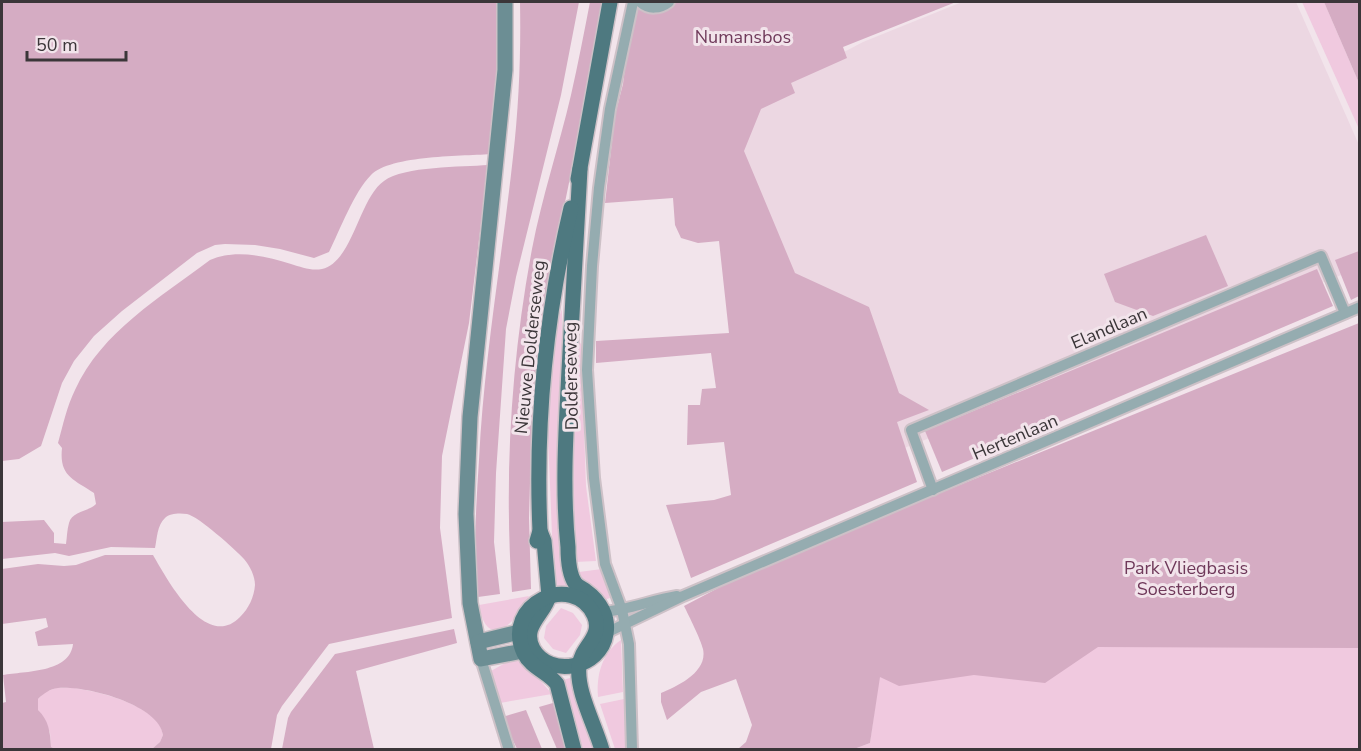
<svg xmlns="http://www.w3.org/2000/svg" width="1361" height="751" font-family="'Nunito Sans',sans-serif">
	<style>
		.built { fill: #ecd7e2 }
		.green { fill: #f0c9df }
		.forest { fill: #d5acc3 }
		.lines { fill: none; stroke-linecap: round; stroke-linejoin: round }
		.minor-casing { stroke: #cdc1c7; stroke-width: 14 }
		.secondary-casing { stroke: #cdc1c7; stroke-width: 18 }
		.primary-casing { stroke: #cdc1c7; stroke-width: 18 }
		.minor { stroke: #95acb0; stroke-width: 10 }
		.secondary { stroke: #6c8e94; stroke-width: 15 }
		.primary { stroke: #4e7980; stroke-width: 15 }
		.labels { text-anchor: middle; stroke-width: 6; stroke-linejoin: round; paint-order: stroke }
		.park-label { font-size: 18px; fill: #6f395a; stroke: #f2e4eb }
		.street-label { font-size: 18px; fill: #3b3639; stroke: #f2e4eb }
	</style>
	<rect width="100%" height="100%" fill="#f2e4eb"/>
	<polygon class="built" points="962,2 1296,2 1359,145 1359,268 874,460 741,152 757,98 863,42"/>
	<g class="green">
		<polygon points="1302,2 1324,2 1359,83 1359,129"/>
		<polygon points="562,309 561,458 570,586 554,586 547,408 555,328"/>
		<polygon points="1359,323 1359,749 854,749 870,743 879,677"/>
		<polygon points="576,338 581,344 586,486 596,561 575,562 573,485"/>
		<polygon points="602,569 610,598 604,600 585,584 579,572"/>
		<path d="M529 596C517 622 487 653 479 605Z"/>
		<polygon points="561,608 573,613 582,625 580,635 566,653 553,649 544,638 546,626"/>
		<path d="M621 640 623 692 598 697C596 675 602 653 621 640Z"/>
		<polygon points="512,659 526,664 552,694 500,703 494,688 491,671"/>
		<polygon points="570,678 575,678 593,749 583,749 563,680"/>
		<path d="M56 688C64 688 73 687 80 689 104 693 160 707 163 735L160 742 152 749H55L51 747 50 732 38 710V699L45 692Z"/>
		<polygon points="624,699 626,749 615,749 600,704"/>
	</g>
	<g class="forest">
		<path d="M2 2H499L493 154C465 156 390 155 371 175 354 192 340 230 329 252L314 258 280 249 255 245 225 244 215 245 197 253 122 311 94 336 74 361 62 383 41 446 19 459 2 461Z"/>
		<path d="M520 2H579L561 95 516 277 506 329 496 473 494 542 500 594 478 597C473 552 476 506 479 460 484 358 502 258 513 157 519 105 521 53 520 2Z"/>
		<path d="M590 2H606L545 300 532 415 529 518 531 589 512 592C504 478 511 361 532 249 542 197 559 146 571 95 578 64 584 33 590 2Z"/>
		<polygon points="633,2 956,2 843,47 847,58 791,83 795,93 761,109 744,151 795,273 869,307 899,393 929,410 897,422 917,482 691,578 666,505 714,500 731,495 724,442 687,445 688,405 700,405 702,389 716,388 711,353 596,363 596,341 729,333 719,241 698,243 681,238 675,225 673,198 605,203 615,115 623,84"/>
		<polygon points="1324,2 1359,2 1359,83"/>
		<path d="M488 165 469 323 442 456 440 528 452 618 329 644 282 706 277 715 271 749H152L160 742 163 735C159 704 84 685 58 688 50 689 44 693 38 699V710C49 721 50 731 51 747L55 749H2V703L6 702 3 675C25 671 70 673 73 644L38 646 35 632 48 627 46 618 2 624V569L38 564 64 566 76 565 105 555H153C167 579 206 652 240 617 249 608 254 597 255 585 255 576 250 566 244 559 236 550 198 516 187 514 180 513 170 513 165 518 157 525 157 539 155 548L111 547 69 556 55 553 2 559V522L44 520 54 533V543L66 544C67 537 67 530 69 523 72 511 88 512 96 504L94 493C73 479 59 476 62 448L58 443C63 425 67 406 75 390 102 331 160 298 210 260 236 249 264 256 291 264 301 267 311 271 322 269 353 262 359 198 384 181 404 166 462 167 488 165Z"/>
		<polygon points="1206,235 1228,286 1153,316 1115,302 1104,274"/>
		<polygon points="1359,251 1359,296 1351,300 1335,260"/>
		<polygon points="1317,269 1333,306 942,472 925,431"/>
		<path d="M1359 323V648L1098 647 1045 683 974 675 899 686 880 677 870 743 854 749H738L746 742 752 725 736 679 701 692 667 720 661 702V693C678 686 708 672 703 649 701 640 689 616 684 606L760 566Z"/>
		<polygon points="454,629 457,643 356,671 374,749 282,749 288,718 291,712 335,654"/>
		<polygon points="553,703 567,749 557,749 539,707"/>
		<polygon points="526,710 542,749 517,749 502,717"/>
	</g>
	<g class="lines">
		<g class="minor-casing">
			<g id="minor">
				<path d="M640 2C649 10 660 9 669 2"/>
				<polyline points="933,490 911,430 1321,256 1345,313"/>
				<path d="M603 612C628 610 652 600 677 596"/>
				<polyline points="606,633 683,596 1360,307"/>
				<polyline points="481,659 509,750"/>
				<polyline points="632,750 629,644 622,610 605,564 594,478 587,370 592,266 599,188 610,109 633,2"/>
			</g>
		</g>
		<g class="secondary-casing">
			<g id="secondary">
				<polyline points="505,2 505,70 470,417 466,514 470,603 481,659 523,651"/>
				<polyline points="478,642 519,632"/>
			</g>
		</g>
		<g class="primary-casing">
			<g id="primary">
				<polyline points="578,179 610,2"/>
				<path d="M540 531 544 541 549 596C544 615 521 626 533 649 550 679 601 668 606 634 609 617 600 601 586 591 582 588 578 587 575 583 569 574 568 558 568 547 562 489 566 429 569 370 573 303 576 236 580 169"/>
				<path d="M537 541 540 531C535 422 546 314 571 208"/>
				<path d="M574 750 557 684C548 672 531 668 524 653 501 604 573 571 594 615 604 637 581 646 579 666 576 691 595 725 602 750"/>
			</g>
		</g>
		<use href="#minor" class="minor"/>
		<use href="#secondary" class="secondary"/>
		<use href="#primary" class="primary"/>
	</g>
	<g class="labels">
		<g class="park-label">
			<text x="743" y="43">Numansbos</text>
			<text x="1186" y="574">Park Vliegbasis<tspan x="1186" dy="21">Soesterberg</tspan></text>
		</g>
		<g class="street-label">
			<text transform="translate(1109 328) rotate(-23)" y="6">Elandlaan</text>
			<text transform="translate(530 347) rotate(-84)" y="6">Nieuwe Dolderseweg</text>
			<text transform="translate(571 376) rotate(-91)" y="6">Dolderseweg</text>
			<text transform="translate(1015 437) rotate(-23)" y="6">Hertenlaan</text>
		</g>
	</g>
	<rect width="1361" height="751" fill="none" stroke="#3b3639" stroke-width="6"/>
	<path d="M27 51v9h99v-9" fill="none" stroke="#3b3639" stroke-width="3"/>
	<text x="36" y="51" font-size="18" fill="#3b3639" stroke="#f2e4eb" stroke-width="4.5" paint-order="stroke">50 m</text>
</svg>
